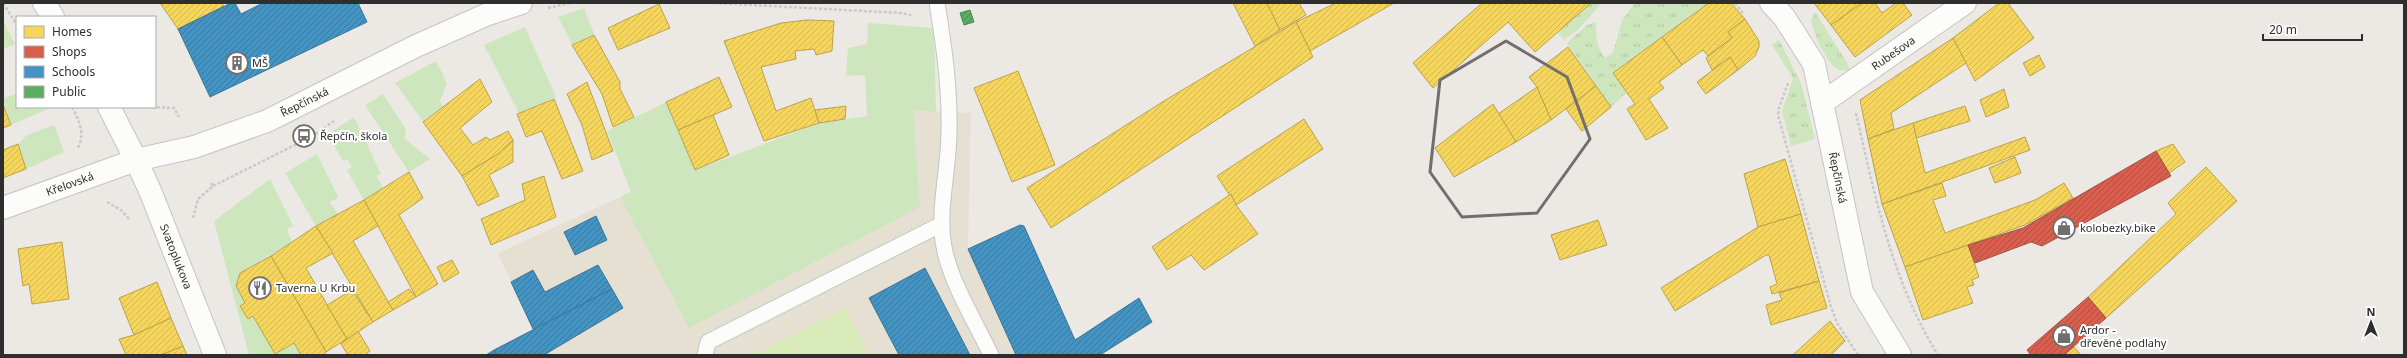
<svg xmlns="http://www.w3.org/2000/svg" width="2407" height="358" font-family="'Noto Sans',sans-serif">
	<style>
		.education { fill: #e6e0d3 }
		.grass { fill: url(#grass-tufts) }
		.park { fill: #cee6be }
		.pitch { fill: #d9eabb }
		.homes { fill: url(#homes-hatch); stroke: #baa34e }
		.shops { fill: url(#shops-hatch); stroke: #a45144 }
		.schools { fill: url(#schools-hatch); stroke: #3d7596 }
		.public { fill: url(#public-hatch); stroke: #4d8852 }
		.lines { fill: none; stroke-linecap: round; stroke-linejoin: round }
		.service-casing { stroke: #c5c4c5; stroke-width: 17 }
		.minor-casing { stroke: #c5c4c5; stroke-width: 24 }
		.tertiary-casing { stroke: #c5c4c5; stroke-width: 24 }
		.secondary-casing { stroke: #c5c4c5; stroke-width: 24 }
		.path { stroke: #c9c9c8; stroke-width: 2.5; stroke-dasharray: 3 2; stroke-linecap: butt }
		.service { stroke: #fcfcfb; stroke-width: 15 }
		.minor { stroke: #fcfcfb; stroke-width: 22 }
		.tertiary { stroke: #fcfcfb; stroke-width: 22 }
		.secondary { stroke: #fcfcfb; stroke-width: 22 }
		.marked { fill: none; stroke: #706f6e; stroke-width: 3; stroke-linejoin: round }
		.labels { text-anchor: middle; stroke-width: 4; stroke-linejoin: round; paint-order: stroke }
		.street-label { font-size: 11px; fill: #2e2e2e; stroke: #fff }
		.poi-label { font-size: 11px; fill: #2e2e2e; stroke: #fff; text-anchor: start }
	</style>
	<defs>
		<pattern id="grass-tufts" width="24" height="20" patternUnits="userSpaceOnUse"><rect width="24" height="20" fill="#cee6be"/><path d="M3 7l-1-3M5 7V3M7 7l1-3M15 17l-1-3M17 17v-4M19 17l1-3" fill="none" stroke="#b1c6a4"/></pattern>
		<pattern id="homes-hatch" width="6" height="6" patternUnits="userSpaceOnUse"><rect width="6" height="6" fill="#f6d55c"/><path d="M-1 1l2-2M0 6l6-6M5 7l2-2" fill="none" stroke="#d3b750"/></pattern>
		<pattern id="shops-hatch" width="6" height="6" patternUnits="userSpaceOnUse"><rect width="6" height="6" fill="#d6604d"/><path d="M-1 1l2-2M0 6l6-6M5 7l2-2" fill="none" stroke="#ae5040"/></pattern>
		<pattern id="schools-hatch" width="6" height="6" patternUnits="userSpaceOnUse"><rect width="6" height="6" fill="#4393c3"/><path d="M-1 1l2-2M0 6l6-6M5 7l2-2" fill="none" stroke="#38789f"/></pattern>
		<pattern id="public-hatch" width="6" height="6" patternUnits="userSpaceOnUse"><rect width="6" height="6" fill="#5aae61"/><path d="M-1 1l2-2M0 6l6-6M5 7l2-2" fill="none" stroke="#4b8e50"/></pattern>
	</defs>
	<rect width="100%" height="100%" fill="#ece8e4"/>
	<polygon class="education" points="913,110 971,113 968,249 1016,355 486,355 533,329 498,253 620,197 689,327"/>
	<g class="grass">
		<polygon points="1590,3 1602,3 1579,29 1564,40 1558,33"/>
		<path d="M1635 3H1709L1613 73 1627 92 1611 107 1567 43 1587 25 1596 22C1596 35 1596 47 1605 58L1613 53 1622 20Z"/>
		<path d="M1815 12 1846 61 1850 69 1847 71 1838 70C1824 59 1815 37 1811 20Z"/>
		<polygon points="1779,40 1801,83 1815,139 1791,146 1782,111 1793,78 1772,45"/>
	</g>
	<g class="park">
		<polygon points="584,8 594,34 572,44 558,17"/>
		<polygon points="3,20 15,44 3,49"/>
		<polygon points="868,23 934,28 936,112 913,110 920,207 689,328 620,197 631,192 607,131 666,102 696,170 819,123 867,116 865,75 846,76 848,48 867,44"/>
		<polygon points="525,27 556,97 519,113 484,45"/>
		<polygon points="436,61 447,83 440,101 443,106 423,121 395,83"/>
		<polygon points="17,93 17,107 47,107 48,109 11,125 3,99"/>
		<polygon points="383,94 405,128 406,135 404,138 430,159 409,172 365,105"/>
		<polygon points="354,117 381,174 376,176 384,189 364,200 347,170 352,167 347,159 343,161 328,134"/>
		<polygon points="54,125 64,152 26,169 18,144 27,135"/>
		<polygon points="317,154 339,198 329,202 338,214 316,226 285,173"/>
		<polygon points="270,179 293,226 287,229 292,242 240,273 236,286 245,303 240,306 248,319 253,316 275,354 294,343 301,355 249,355 214,221"/>
	</g>
	<polygon class="pitch" points="845,308 869,355 753,355"/>
	<g class="homes">
		<polygon points="160,3 221,3 224,6 178,29"/>
		<polygon points="1233,3 1267,3 1280,30 1255,46"/>
		<polygon points="1267,3 1299,3 1306,15 1280,30"/>
		<polygon points="1336,3 1394,3 1310,51 1296,22"/>
		<polygon points="1482,3 1589,3 1590,4 1535,52 1508,22 1433,88 1413,63"/>
		<polygon points="1709,3 1731,3 1745,19 1728,32 1732,38 1708,56 1703,50 1682,65 1662,37"/>
		<polygon points="1814,3 1862,3 1831,25"/>
		<polygon points="1862,3 1875,3 1882,13 1896,3 1903,3 1912,15 1855,57 1831,25"/>
		<polygon points="1999,3 2008,3 2034,38 1975,81 1953,38"/>
		<polygon points="659,4 670,28 618,50 608,28"/>
		<polygon points="1745,19 1759,41 1759,47 1755,56 1738,70 1730,57 1712,70 1706,58 1732,38 1728,32"/>
		<polygon points="807,20 834,21 832,51 816,55 814,49 795,51 796,59 761,67 776,111 811,98 819,123 764,141 724,41 781,23"/>
		<polygon points="1296,22 1313,57 1051,228 1027,188 1164,101"/>
		<polygon points="594,35 620,82 620,89 634,117 613,127 602,94 572,45"/>
		<polygon points="1662,37 1682,65 1659,82 1664,88 1649,99 1668,128 1646,140 1627,109 1635,104 1613,73"/>
		<polygon points="1953,38 1966,63 1891,113 1894,129 1868,139 1860,100"/>
		<polygon points="1568,47 1596,86 1551,120 1537,87 1529,77"/>
		<polygon points="2039,55 2045,67 2030,76 2023,63"/>
		<polygon points="1730,57 1738,70 1706,94 1697,82"/>
		<polygon points="1018,71 1055,165 1012,182 974,88"/>
		<polygon points="719,77 732,107 678,130 666,102"/>
		<polygon points="480,79 492,102 460,128 473,145 486,137 490,140 508,131 513,140 498,154 462,176 423,122"/>
		<polygon points="587,82 613,151 592,160 582,125 567,94"/>
		<polygon points="1596,86 1611,107 1582,131 1566,109"/>
		<polygon points="1537,87 1551,120 1516,142 1498,114"/>
		<polygon points="2004,89 2009,107 1986,117 1980,100"/>
		<polygon points="554,99 583,171 562,179 542,131 526,137 517,114"/>
		<polygon points="3,104 11,125 3,128"/>
		<polygon points="1493,104 1516,142 1454,177 1435,148"/>
		<polygon points="846,106 845,119 819,123 815,110"/>
		<polygon points="1965,106 1970,121 1916,138 1913,123"/>
		<polygon points="713,115 729,155 695,170 678,130"/>
		<polygon points="1304,119 1323,149 1236,205 1217,176"/>
		<polygon points="1913,123 1925,173 2025,137 2030,150 1882,204 1868,139"/>
		<polygon points="513,140 513,162 489,175 499,196 478,206 462,176 498,154"/>
		<polygon points="18,144 26,169 3,178 3,150"/>
		<polygon points="2173,144 2185,162 2169,173 2156,151"/>
		<polygon points="2015,157 2021,173 1995,183 1989,168"/>
		<polygon points="1785,159 1801,214 1758,227 1744,174"/>
		<polygon points="2206,167 2237,201 2106,318 2088,297 2176,214 2168,203"/>
		<polygon points="409,172 423,198 399,215 438,284 416,297 364,200"/>
		<polygon points="544,176 556,217 491,245 481,219 525,200 522,184"/>
		<polygon points="1942,183 1946,196 1933,200 1945,233 2035,200 2064,183 2073,198 2025,225 1905,267 1882,204"/>
		<polygon points="1231,194 1236,205 1258,234 1204,270 1191,255 1167,270 1152,247"/>
		<polygon points="364,200 378,226 353,241 393,310 373,322 316,226"/>
		<polygon points="1801,214 1819,281 1772,294 1770,287 1777,284 1769,255 1766,255 1675,311 1661,288 1758,227"/>
		<polygon points="1598,220 1607,245 1560,260 1551,235"/>
		<polygon points="316,226 333,253 306,268 347,339 326,352 271,256"/>
		<polygon points="62,242 69,299 32,304 29,284 23,286 18,249"/>
		<polygon points="1968,245 1979,277 1972,280 1974,285 1967,287 1973,303 1923,320 1905,267"/>
		<polygon points="271,256 326,352 322,355 301,355 294,343 275,354 253,316 248,319 240,306 245,303 236,286 240,273"/>
		<polygon points="452,260 459,273 444,282 437,267"/>
		<polygon points="1819,281 1827,308 1771,325 1766,305 1782,300 1779,293"/>
		<polygon points="157,282 171,318 134,335 119,298"/>
		<polygon points="409,289 416,297 393,310 388,302"/>
		<polygon points="352,290 373,322 347,339 327,305"/>
		<polygon points="171,318 183,346 161,355 126,355 119,339 134,335"/>
		<polygon points="1830,321 1845,341 1831,355 1793,355"/>
		<polygon points="358,331 370,351 364,355 348,355 341,344"/>
		<polygon points="183,346 187,355 161,355"/>
		<polygon points="2074,347 2081,355 2064,355"/>
	</g>
	<g class="shops">
		<polygon points="2156,151 2171,176 2042,246 2031,242 1975,263 1968,245 2023,228"/>
		<polygon points="2088,297 2106,318 2064,355 2031,355 2027,350"/>
	</g>
	<g class="schools">
		<polygon points="231,3 235,3 241,14 263,3 358,3 367,22 210,97 178,29"/>
		<polygon points="596,216 607,240 575,255 564,232"/>
		<polygon points="1020,225 1024,226 1075,340 1139,298 1152,322 1100,355 1016,355 968,249"/>
		<polygon points="598,265 612,289 533,329 511,282 533,270 545,292"/>
		<polygon points="925,268 970,355 899,355 869,298"/>
		<polygon points="612,289 623,308 544,355 497,355 494,350"/>
		<polygon points="494,350 497,355 486,355"/>
	</g>
	<polygon class="public" points="970,10 974,22 964,25 960,13"/>
	<g class="lines">
		<g class="service-casing">
			<g id="service">
				<path d="M937 3C944 46 950 88 949 132 949 169 937 212 944 247 950 281 976 323 991 355"/>
				<polyline points="705,355 708,342 942,224"/>
			</g>
		</g>
		<g class="minor-casing">
			<g id="minor">
				<path id="s1" d="M1771 3 1784 17 1814 64 1862 292 1900 355"/>
				<path id="s2" d="M1822 103 1965 3"/>
				<path id="s3" d="M136 160 194 147 267 121 416 46 488 14 521 3"/>
			</g>
		</g>
		<g class="tertiary-casing">
			<g id="tertiary">
				<polyline points="44,3 53,17"/>
				<polyline points="109,107 136,160"/>
			</g>
		</g>
		<g class="secondary-casing">
			<g id="secondary">
				<path id="s4" d="M3 208 136 160 151 193 215 355"/>
			</g>
		</g>
		<g class="path">
			<polyline points="3,3 17,25"/>
			<polyline points="714,3 902,13 914,16"/>
			<polyline points="1735,3 1743,13"/>
			<polyline points="548,8 570,3"/>
			<polyline points="1788,83 1779,108 1778,115 1831,307 1837,323 1858,355"/>
			<path d="M72 107C79 120 86 135 77 149"/>
			<polyline points="152,107 174,108 179,117"/>
			<path d="M1856 113C1875 197 1892 281 1938 355"/>
			<polyline points="213,186 311,137 334,121"/>
			<polyline points="107,202 121,210 129,219"/>
			<polyline points="193,218 198,199 213,186 210,181"/>
		</g>
		<use href="#service" class="service"/>
		<use href="#minor" class="minor"/>
		<use href="#tertiary" class="tertiary"/>
		<use href="#secondary" class="secondary"/>
	</g>
	<path class="marked" d="M1506 41 1567 77 1590 139 1537 213 1462 217 1430 172 1440 80Z"/>
	<defs>
		<g id="building-ring" transform="scale(1.15)"><circle r="9.5" fill="#fff" stroke="#706f6e" stroke-width="1.5"/><path d="M-4-6H4V6H1V3H-1V6H-4ZM-2.5-4.3h1.7v1.8h-1.7ZM.8-4.3h1.7v1.8H.8ZM-2.5-1h1.7V.8h-1.7ZM.8-1h1.7V.8H.8Z" fill="#706f6e"/></g>
		<g id="bus-ring" transform="scale(1.15)"><circle r="9.5" fill="#fff" stroke="#706f6e" stroke-width="1.5"/><path d="M-5-6H5V4H4V6H2V4H-2V6H-4V4H-5ZM-3.5-4V0h7V-4ZM-3.5 1.2v1.5H-2V1.2ZM2 1.2v1.5H3.5V1.2Z" fill="#706f6e"/></g>
		<g id="shop-ring" transform="scale(1.15)"><circle r="9.5" fill="#fff" stroke="#706f6e" stroke-width="1.5"/><path d="M-5-2.5h2.3a2.7 3.5 0 0 1 5.4 0H5L5.5 6h-11ZM-1.5-2.5h3a1.5 2.3 0 0 0-3 0Z" fill="#706f6e"/></g>
		<g id="restaurant-ring" transform="scale(1.15)"><circle r="9.5" fill="#fff" stroke="#706f6e" stroke-width="1.5"/><path d="M-5-6h1v4h1v-4h1v4h1v-4h1v5L-1.5 .5V6h-2V.5L-5-1ZM5-6V6H3V1.5H1.5Q1.5-4 5-6Z" fill="#706f6e"/></g>
	</defs>
	<g fill-rule="evenodd">
		<use href="#building-ring" x="237" y="63"/>
		<use href="#bus-ring" x="304" y="136"/>
		<use href="#shop-ring" x="2064" y="228"/>
		<use href="#restaurant-ring" x="260" y="288"/>
		<use href="#shop-ring" x="2064" y="336"/>
	</g>
	<g class="labels">
		<g class="street-label">
			<text dy="4" stroke="none"><textPath href="#s2" startOffset="87">Rubešova</textPath></text>
			<text dy="4" stroke="none"><textPath href="#s3" startOffset="179">Řepčínská</textPath></text>
			<text dy="4" stroke="none"><textPath href="#s1" startOffset="191">Řepčínská</textPath></text>
			<text dy="4" stroke="none"><textPath href="#s4" startOffset="71">Křelovská</textPath></text>
			<text dy="4" stroke="none"><textPath href="#s4" startOffset="246">Svatoplukova</textPath></text>
		</g>
		<g class="poi-label">
			<text x="252" y="67">MŠ</text>
			<text x="320" y="140">Řepčín, škola</text>
			<text x="2080" y="232">kolobezky.bike</text>
			<text x="276" y="292">Taverna U Krbu</text>
			<text x="2080" y="334">Ardor -<tspan x="2080" dy="13">dřevěné podlahy</tspan></text>
		</g>
	</g>
	<rect width="2407" height="358" fill="none" stroke="#2e2e2e" stroke-width="8"/>
	<rect x="16" y="16" width="140" height="92" fill="#ffffff" stroke="#ababab"/>
	<rect x="24" y="26" width="20" height="12" fill="#f6d55c" stroke="#ababab"/>
	<text x="52" y="36" font-size="12" fill="#2e2e2e">Homes</text>
	<rect x="24" y="46" width="20" height="12" fill="#d6604d" stroke="#ababab"/>
	<text x="52" y="56" font-size="12" fill="#2e2e2e">Shops</text>
	<rect x="24" y="66" width="20" height="12" fill="#4393c3" stroke="#ababab"/>
	<text x="52" y="76" font-size="12" fill="#2e2e2e">Schools</text>
	<rect x="24" y="86" width="20" height="12" fill="#5aae61" stroke="#ababab"/>
	<text x="52" y="96" font-size="12" fill="#2e2e2e">Public</text>
	<g transform="translate(2371 322)" stroke="#ffffff" stroke-width="3" paint-order="stroke">
	<path d="M0-3L7 15L0 10L-7 15Z" fill="#2e2e2e"/>
	<text y="-6" font-size="11" font-weight="bold" text-anchor="middle" fill="#2e2e2e">N</text>
	</g>
	<path d="M2263 34v6h99v-6" fill="none" stroke="#2e2e2e" stroke-width="2"/>
	<text x="2269" y="34" font-size="12" fill="#2e2e2e" stroke="#ffffff" stroke-width="3" paint-order="stroke">20 m</text>
</svg>
